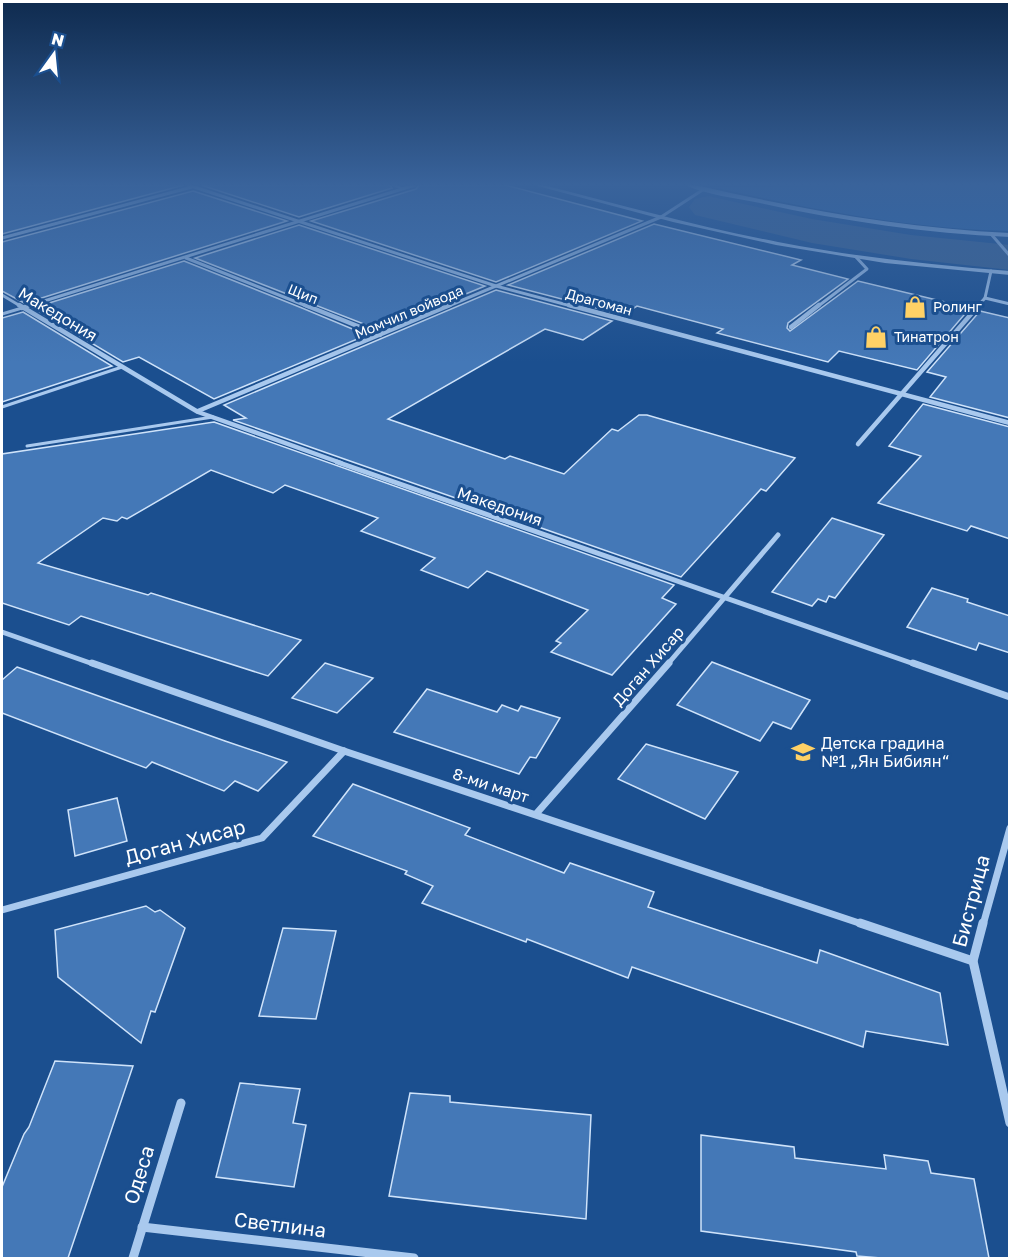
<svg xmlns="http://www.w3.org/2000/svg" width="1011" height="1260" font-family="'Golos Text',sans-serif">
	<style>
		.green { fill: #2e69ad }
		.lines { fill: none; stroke-linecap: round; stroke-linejoin: round }
		.river { fill: #3c6290; fill-rule: evenodd }
		.building { fill: #4478b7; stroke: #cfe3fa; stroke-width: 1.5 }
		.service-far1 { stroke: #a9c9ee; stroke-width: 2 }
		.service { stroke: #a9c9ee; stroke-width: 3 }
		.pedestrian { stroke: #a9c9ee; stroke-width: 3 }
		.minor-far4 { stroke: #a9c9ee; stroke-width: 3 }
		.minor-far3 { stroke: #a9c9ee; stroke-width: 4.5 }
		.minor-far2 { stroke: #a9c9ee; stroke-width: 5 }
		.minor-far1 { stroke: #a9c9ee; stroke-width: 7 }
		.minor { stroke: #a9c9ee; stroke-width: 9 }
		.tertiary { fill: #a9c9ee; fill-rule: evenodd }
		.labels { text-anchor: middle; stroke-width: 6; stroke-linejoin: round; paint-order: stroke }
		.far-street-label { font-size: 14px; fill: #fff; stroke: #1b4f8f }
		.far-poi-label { font-size: 14px; fill: #fff; stroke: #1b4f8f; text-anchor: start }
		.street-label { font-size: 16px; fill: #fff; stroke: #1b4f8f }
		.poi-label { font-size: 16px; fill: #fff; stroke: #1b4f8f; text-anchor: start }
		.near-street-label { font-size: 20px; fill: #fff; stroke: #1b4f8f }
	</style>
	<rect width="100%" height="100%" fill="#1b4f8f"/>
	<path class="green" d="M1009 185V231C909 229 811 209 713 187Z"/>
	<g class="lines">
		<polygon class="river" points="708,196 812,219 911,235 1010,245 1010,270 911,259 812,243 695,215 689,207 695,199"/>
	</g>
	<g class="building">
		<polygon points="2,185 184,185 2,234"/>
		<polygon points="201,185 390,185 392,188 299,217"/>
		<polygon points="419,185 505,185 642,221 496,282 311,221 416,189"/>
		<polygon points="193,191 287,221 32,301 24,303 2,291 2,242"/>
		<polygon points="654,224 801,260 792,265 848,279 788,323 787,328 790,331 858,281 970,308 917,370 839,351 828,362 717,333 723,329 637,306 623,315 508,285"/>
		<polygon points="299,225 485,286 379,330 195,258"/>
		<polygon points="184,261 302,308 367,335 214,399 139,357 123,362 33,308"/>
		<polygon points="496,290 612,321 583,340 545,329 388,419 505,459 510,456 564,474 612,429 618,431 639,415 647,415 795,458 766,491 761,489 681,577 233,420 246,418 224,405"/>
		<polygon points="980,311 1010,318 1010,418 930,397 946,377 927,372"/>
		<polygon points="23,312 112,366 2,402 2,318"/>
		<polygon points="923,404 1010,427 1010,539 971,526 967,531 878,503 921,456 889,446"/>
		<polygon points="214,422 674,585 662,598 676,604 612,675 551,652 561,643 556,641 588,610 487,571 468,588 421,570 435,558 361,531 378,518 285,485 273,493 211,470 127,519 122,517 117,521 103,518 38,563 148,595 151,593 301,640 268,676 81,616 69,625 2,603 2,454"/>
		<polygon points="832,518 884,535 835,598 829,596 826,602 818,599 812,606 772,592"/>
		<polygon points="932,588 968,599 967,602 1010,616 1010,653 979,643 976,650 907,627"/>
		<polygon points="712,662 810,700 791,729 773,722 760,741 677,705"/>
		<polygon points="325,663 373,678 337,713 292,698"/>
		<polygon points="17,667 225,741 287,762 258,791 235,781 224,791 152,762 146,768 2,713 2,680"/>
		<polygon points="427,689 497,712 502,705 518,711 521,706 560,718 536,758 530,757 519,774 394,732"/>
		<polygon points="646,744 738,772 705,819 618,779"/>
		<polygon points="353,784 470,828 465,835 564,873 570,863 654,892 648,907 817,963 820,950 940,993 948,1045 866,1031 863,1047 632,967 628,978 527,939 526,942 422,903 433,886 405,874 407,871 313,836"/>
		<polygon points="117,798 127,841 75,856 68,810"/>
		<polygon points="146,906 155,912 160,910 185,928 155,1012 151,1011 141,1043 58,977 55,930"/>
		<polygon points="283,928 336,931 316,1019 259,1016"/>
		<polygon points="55,1061 133,1066 68,1258 2,1258 2,1187 24,1134 29,1127"/>
		<polygon points="240,1083 300,1089 293,1123 306,1125 294,1187 216,1177"/>
		<polygon points="410,1093 450,1096 450,1102 591,1115 586,1219 389,1196"/>
		<polygon points="701,1135 794,1147 795,1158 886,1169 884,1155 928,1161 931,1173 974,1179 989,1258 881,1258 857,1256 856,1252 701,1231"/>
	</g>
	<g class="lines">
		<polyline class="service-far1" points="393,185 404,189"/>
		<g class="service">
			<polyline points="2,314 22,308"/>
			<polyline points="2,407 122,367"/>
			<polyline points="27,446 213,417"/>
		</g>
		<g class="pedestrian">
			<polyline points="661,217 704,189"/>
			<polyline points="991,234 1010,256"/>
		</g>
		<g class="minor-far4">
			<polyline points="188,185 496,286 575,307"/>
			<polyline points="2,238 192,187"/>
			<polyline points="186,258 309,307"/>
			<polyline points="2,295 22,307"/>
			<polyline points="985,298 1010,304"/>
			<polyline points="25,307 415,185"/>
			<polyline points="446,307 661,217"/>
			<polyline points="817,307 867,269 856,257"/>
			<polyline points="977,307 985,298 991,271"/>
		</g>
		<g class="minor-far3">
			<polyline points="19,305 198,412 341,463"/>
			<polyline points="305,305 380,335"/>
			<polyline points="569,305 1010,423"/>
			<polyline points="22,308 30,305"/>
			<polyline points="791,327 819,305"/>
			<polyline points="198,411 450,305"/>
			<polyline points="858,444 979,305"/>
		</g>
		<g class="minor-far2">
			<polyline points="337,462 917,665"/>
			<polyline points="2,632 96,665"/>
			<polyline points="667,665 778,535"/>
		</g>
		<g class="minor-far1">
			<polyline points="92,663 344,751 865,925"/>
			<polyline points="913,663 1010,697"/>
			<polyline points="536,814 669,663"/>
			<polyline points="2,910 262,838 344,751"/>
			<polyline points="983,925 1010,828"/>
		</g>
		<g class="minor">
			<polyline points="860,923 973,961"/>
			<polyline points="983,923 973,961 1010,1123"/>
			<polyline points="142,1227 414,1258"/>
			<polyline points="133,1258 181,1103"/>
		</g>
		<g class="tertiary">
			<path d="M534 185H543C621 205 699 227 778 242 855 257 932 265 1010 271V275L885 263 776 245 673 222Z"/>
			<path d="M685 185H695C799 209 903 228 1010 233V237C925 233 842 221 760 203 736 198 707 195 685 185Z"/>
		</g>
	</g>
	<linearGradient id="sky" x2="0" y2="1"><stop stop-color="#0f2b4f"/><stop offset="0.51" stop-color="#39639b"/><stop offset="1" stop-color="#39639b" stop-opacity="0"/></linearGradient>
	<rect width="1011" height="362" fill="url(#sky)"/>
	<defs>
		<g id="shop-bare" transform="scale(1.8)"><path d="M-5-2.5h2.3a2.7 3.5 0 0 1 5.4 0H5L5.5 6h-11ZM-1.5-2.5h3a1.5 2.3 0 0 0-3 0Z" fill="#ffd166" stroke="#1b4f8f" stroke-width="2.5" paint-order="stroke"/></g>
		<g id="school-bare" transform="scale(1.8)"><path d="M0-5L7-2L0 1L-7-2ZM-4 1L0 2.5L4 1V4Q0 6-4 4Z" fill="#ffd166" stroke="#1b4f8f" stroke-width="2.5" paint-order="stroke"/></g>
	</defs>
	<g fill-rule="evenodd">
		<use href="#shop-bare" x="915" y="307"/>
		<use href="#shop-bare" x="876" y="337"/>
		<use href="#school-bare" x="803" y="752"/>
	</g>
	<g class="labels">
		<g class="far-street-label">
			<text transform="translate(303 294) rotate(22)" y="5">Щип</text>
			<text transform="translate(599 302) rotate(15)" y="5">Драгоман</text>
			<text transform="translate(409 312) rotate(-23)" y="5">Момчил войвода</text>
		</g>
		<g class="far-poi-label">
			<text x="933" y="312">Ролинг</text>
			<text x="894" y="342">Тинатрон</text>
		</g>
		<g class="street-label">
			<text transform="translate(58 314) rotate(31)" y="6">Македония</text>
			<text transform="translate(500 506) rotate(19)" y="6">Македония</text>
			<text transform="translate(648 666) rotate(-49)" y="6">Доган Хисар</text>
			<text transform="translate(491 785) rotate(18)" y="6">8-ми март</text>
		</g>
		<g class="poi-label">
			<text x="821" y="749">Детска градина<tspan x="821" dy="18">№1 „Ян Бибиян“</tspan></text>
		</g>
		<g class="near-street-label">
			<text transform="translate(185 842) rotate(-15)" y="7">Доган Хисар</text>
			<text transform="translate(971 901) rotate(-75)" y="7">Бистрица</text>
			<text transform="translate(139 1175) rotate(-73)" y="7">Одеса</text>
			<text transform="translate(280 1225) rotate(7)" y="7">Светлина</text>
		</g>
	</g>
	<rect width="1011" height="1260" fill="none" stroke="#ffffff" stroke-width="6"/>
	<g transform="translate(54 54) rotate(15)" stroke="#1b4f8f" stroke-width="4.5" paint-order="stroke">
	<path d="M0-4.5L10 22L0 15L-10 22Z" fill="#ffffff"/>
	<text y="-9" font-size="16" font-weight="bold" text-anchor="middle" fill="#ffffff">N</text>
	</g>
</svg>
